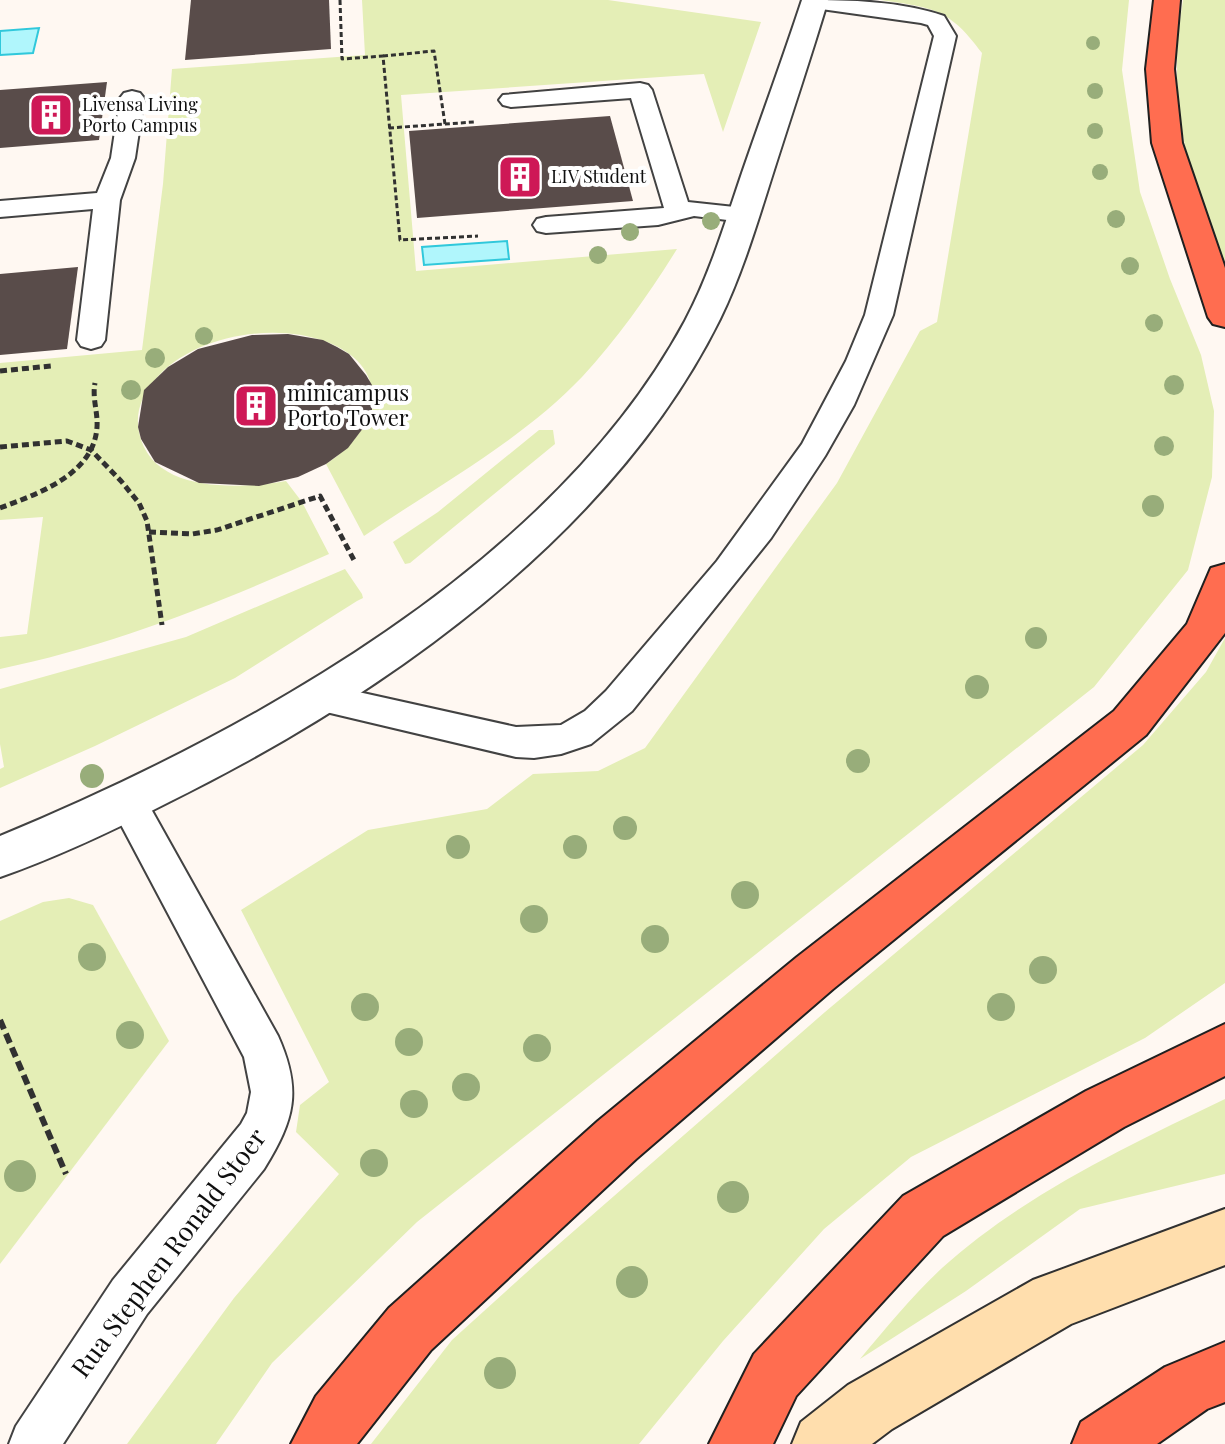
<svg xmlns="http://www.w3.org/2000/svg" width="1225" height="1444" font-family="'Playfair Display',serif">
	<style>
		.green { fill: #e4eeb6 }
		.water { fill: #b0f6fc; stroke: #30c8db; stroke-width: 2 }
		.building { fill: #594c4a }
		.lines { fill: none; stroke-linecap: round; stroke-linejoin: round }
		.service-casing { stroke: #424242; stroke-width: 4 }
		.minor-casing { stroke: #424242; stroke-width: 4 }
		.secondary-casing { stroke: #313131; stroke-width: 4 }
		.motorway-casing { stroke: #202020; stroke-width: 4 }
		.path-far2 { stroke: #313131; stroke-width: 3; stroke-dasharray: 5 3; stroke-linecap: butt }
		.path-far1 { stroke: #313131; stroke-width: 5; stroke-dasharray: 7 4; stroke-linecap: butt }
		.path { stroke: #313131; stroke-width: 6; stroke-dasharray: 10 5; stroke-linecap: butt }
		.service { fill: #fff; fill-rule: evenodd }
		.minor { fill: #fff; fill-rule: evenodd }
		.secondary { fill: #ffdead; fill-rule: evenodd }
		.motorway { fill: #ff6d50; fill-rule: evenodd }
		.tree { fill: #98ad7a }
		.labels { text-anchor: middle; stroke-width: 8; stroke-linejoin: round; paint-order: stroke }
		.far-poi-label { font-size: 18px; fill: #0f0f0f; stroke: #fff; text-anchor: start }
		.poi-label { font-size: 22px; fill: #0f0f0f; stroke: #fff; text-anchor: start }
		.near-street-label { font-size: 26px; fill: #0f0f0f; stroke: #fff }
	</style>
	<rect width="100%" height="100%" fill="#fff8f2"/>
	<g class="green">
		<path d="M362 0H608L761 22 723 132 704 74 401 95 416 271 677 249C649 294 618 338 582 377 521 441 437 486 364 536L326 464C380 430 395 366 324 341 272 322 190 336 154 381 142 396 135 412 139 432 151 494 239 489 286 481L302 502 329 554C222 602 115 645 0 669V637L27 634 43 517 0 520V363L142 350 163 184 172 69 365 55Z"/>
		<path d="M881 0H1129L1122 70 1140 192 1170 279 1201 355 1214 411 1212 477 1188 570 1094 687 417 1222 272 1363 216 1444H127L234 1298 339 1174 296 1132 300 1105 329 1082 241 910 368 830 487 809 533 774 598 771 645 748 837 483 920 331 937 322 982 53C949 8 933 8 881 0Z"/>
		<path d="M1183 0H1225V274C1189 181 1165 101 1183 0Z"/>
		<polygon points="539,430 553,430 555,444 410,563 405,564 393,542 438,512"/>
		<polygon points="345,569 362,594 363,598 357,601 235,678 95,746 0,788 0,769 4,767 0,744 0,689 186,637"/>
		<polygon points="1225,638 1225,983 1145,1038 911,1157 824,1229 723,1341 639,1444 371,1444 452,1340 536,1264 825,1012 1143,745 1206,672"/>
		<polygon points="69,898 93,905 169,1041 0,1264 0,921 43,902"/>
		<path d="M1225 1099V1174L1080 1209 966 1291 860 1359C886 1328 912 1296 942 1268 1023 1195 1127 1146 1225 1099Z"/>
	</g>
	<g class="water">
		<polygon points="39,28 33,53 0,55 0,31"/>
		<polygon points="507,241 509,259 424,265 422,247"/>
	</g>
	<g class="building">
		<polygon points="191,0 329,0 331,49 185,60"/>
		<polygon points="107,82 99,140 0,148 0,90"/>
		<polygon points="610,116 633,201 417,218 409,131"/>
		<polygon points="78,267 67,349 0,355 0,274"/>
		<polygon points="288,334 323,340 337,347 349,354 366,375 372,385 372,411 367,423 348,448 326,464 298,477 259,486 199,483 155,462 141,439 138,427 144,390 168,367 198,349 252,335"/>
	</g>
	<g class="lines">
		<g class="service-casing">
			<g id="service">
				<path d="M805 0C850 0 901 1 944 16L956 36 893 315 854 405 825 456 771 538 632 711 591 744 561 754 534 758 516 757 305 707 300 697 305 687 318 683 516 727 561 725 585 711 606 691 717 561 802 444 846 361 865 315 934 36 928 25 921 23 814 8 806 7Z"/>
				<polygon points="640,83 648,85 652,90 688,202 753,209 757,214 753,219 744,222 694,216 658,225 546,233 537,231 533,225 537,219 546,217 664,208 631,98 511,107 503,105 499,100 503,95"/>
				<polygon points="132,91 140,93 144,98 135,158 120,200 105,340 101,346 91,349 81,346 77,340 93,209 0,217 0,201 97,193 111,158 120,98 124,93"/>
				<path d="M128 786 141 791 278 1036C302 1090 295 1119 264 1169L147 1314 63 1444H9L16 1426 113 1280 241 1124 247 1113 251 1092 244 1057 109 802 115 791Z"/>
			</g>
		</g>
		<g class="minor-casing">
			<path id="minor" d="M802 0H828C811 57 792 113 774 170 758 220 743 272 720 319 612 537 381 697 169 802 114 830 58 857 0 877V836C248 733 553 566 685 321 710 274 725 223 742 173 762 115 783 58 802 0Z"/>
		</g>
		<g class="secondary-casing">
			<polygon id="secondary" points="1225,1209 1225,1265 1071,1324 892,1429 872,1444 792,1444 801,1422 848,1385 1033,1280"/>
		</g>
		<g class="motorway-casing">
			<g id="motorway">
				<polygon points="1154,0 1180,0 1174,69 1182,143 1225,268 1225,327 1213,324 1208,317 1152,143 1146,69"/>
				<polygon points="1225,564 1225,633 1146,735 833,989 636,1159 431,1350 357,1444 291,1444 316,1396 389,1308 598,1121 797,957 1114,711 1187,624 1211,568"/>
				<polygon points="1225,1024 1225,1076 1124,1127 943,1236 796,1396 773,1444 709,1444 754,1354 903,1196 1086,1091"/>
				<polygon points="1225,1342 1225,1402 1207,1409 1157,1444 1072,1444 1081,1422 1165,1367"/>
			</g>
		</g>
		<g class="path-far2">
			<polyline points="340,0 342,59 383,56 400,240 478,236"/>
			<polyline points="383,56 434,51 445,124"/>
			<polyline points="389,128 474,122"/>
		</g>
		<g class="path-far1">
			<polyline points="0,371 51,366"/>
			<polyline points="0,447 67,441 91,450 121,481 139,503 147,521 162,625"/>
			<path d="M0 508C37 494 94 475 97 427 98 412 92 398 95 383"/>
			<polyline points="149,532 192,534 217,530 320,496 355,562"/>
		</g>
		<polyline class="path" points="0,1020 66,1174"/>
		<use href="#service" class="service"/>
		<use href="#minor" class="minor"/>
		<use href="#secondary" class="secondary"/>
		<use href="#motorway" class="motorway"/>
	</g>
	<g class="tree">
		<circle cx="1093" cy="43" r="7"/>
		<circle cx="1095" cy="91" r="8"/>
		<circle cx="1095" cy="131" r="8"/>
		<circle cx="1100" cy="172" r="8"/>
		<circle cx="1116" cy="219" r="9"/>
		<circle cx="711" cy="221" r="9"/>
		<circle cx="630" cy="232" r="9"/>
		<circle cx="598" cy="255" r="9"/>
		<circle cx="1130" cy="266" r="9"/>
		<circle cx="1154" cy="323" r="9"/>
		<circle cx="204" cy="336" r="9"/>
		<circle cx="155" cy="358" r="10"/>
		<circle cx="1174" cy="385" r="10"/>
		<circle cx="131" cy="390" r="10"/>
		<circle cx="1164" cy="446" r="10"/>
		<circle cx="1153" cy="506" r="11"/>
		<circle cx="1036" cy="638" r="11"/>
		<circle cx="977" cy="687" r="12"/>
		<circle cx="858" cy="761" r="12"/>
		<circle cx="92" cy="776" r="12"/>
		<circle cx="625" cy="828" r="12"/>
		<circle cx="458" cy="847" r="12"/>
		<circle cx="575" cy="847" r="12"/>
		<circle cx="745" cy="895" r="14"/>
		<circle cx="534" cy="919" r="14"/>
		<circle cx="655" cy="939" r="14"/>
		<circle cx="92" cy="957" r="14"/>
		<circle cx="1043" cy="970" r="14"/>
		<circle cx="365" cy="1007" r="14"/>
		<circle cx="1001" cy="1007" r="14"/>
		<circle cx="130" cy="1035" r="14"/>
		<circle cx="409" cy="1042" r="14"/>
		<circle cx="537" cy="1048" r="14"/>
		<circle cx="466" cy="1087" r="14"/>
		<circle cx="414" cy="1104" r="14"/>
		<circle cx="374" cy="1163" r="14"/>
		<circle cx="20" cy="1176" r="16"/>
		<circle cx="733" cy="1197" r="16"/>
		<circle cx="632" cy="1282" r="16"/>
		<circle cx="500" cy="1373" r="16"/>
	</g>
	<defs>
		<g id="building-square" transform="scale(2.3)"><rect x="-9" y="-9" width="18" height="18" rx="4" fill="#ce1856" stroke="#fff"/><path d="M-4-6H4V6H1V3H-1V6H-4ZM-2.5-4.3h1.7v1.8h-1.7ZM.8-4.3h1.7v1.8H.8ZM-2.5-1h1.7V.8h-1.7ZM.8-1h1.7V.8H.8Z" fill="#fff"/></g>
	</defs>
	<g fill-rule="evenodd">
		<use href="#building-square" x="51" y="115"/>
		<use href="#building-square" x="520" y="177"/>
		<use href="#building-square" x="256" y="406"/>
	</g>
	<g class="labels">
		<g class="far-poi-label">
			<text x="82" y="111">Livensa Living<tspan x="82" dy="21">Porto Campus</tspan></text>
			<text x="551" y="183">LIV Student</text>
		</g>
		<g class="poi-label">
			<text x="287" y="401">minicampus<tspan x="287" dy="25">Porto Tower</tspan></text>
		</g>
		<g class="near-street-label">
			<text transform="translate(169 1253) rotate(-53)" y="9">Rua Stephen Ronald Stoer</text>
		</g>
	</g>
</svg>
